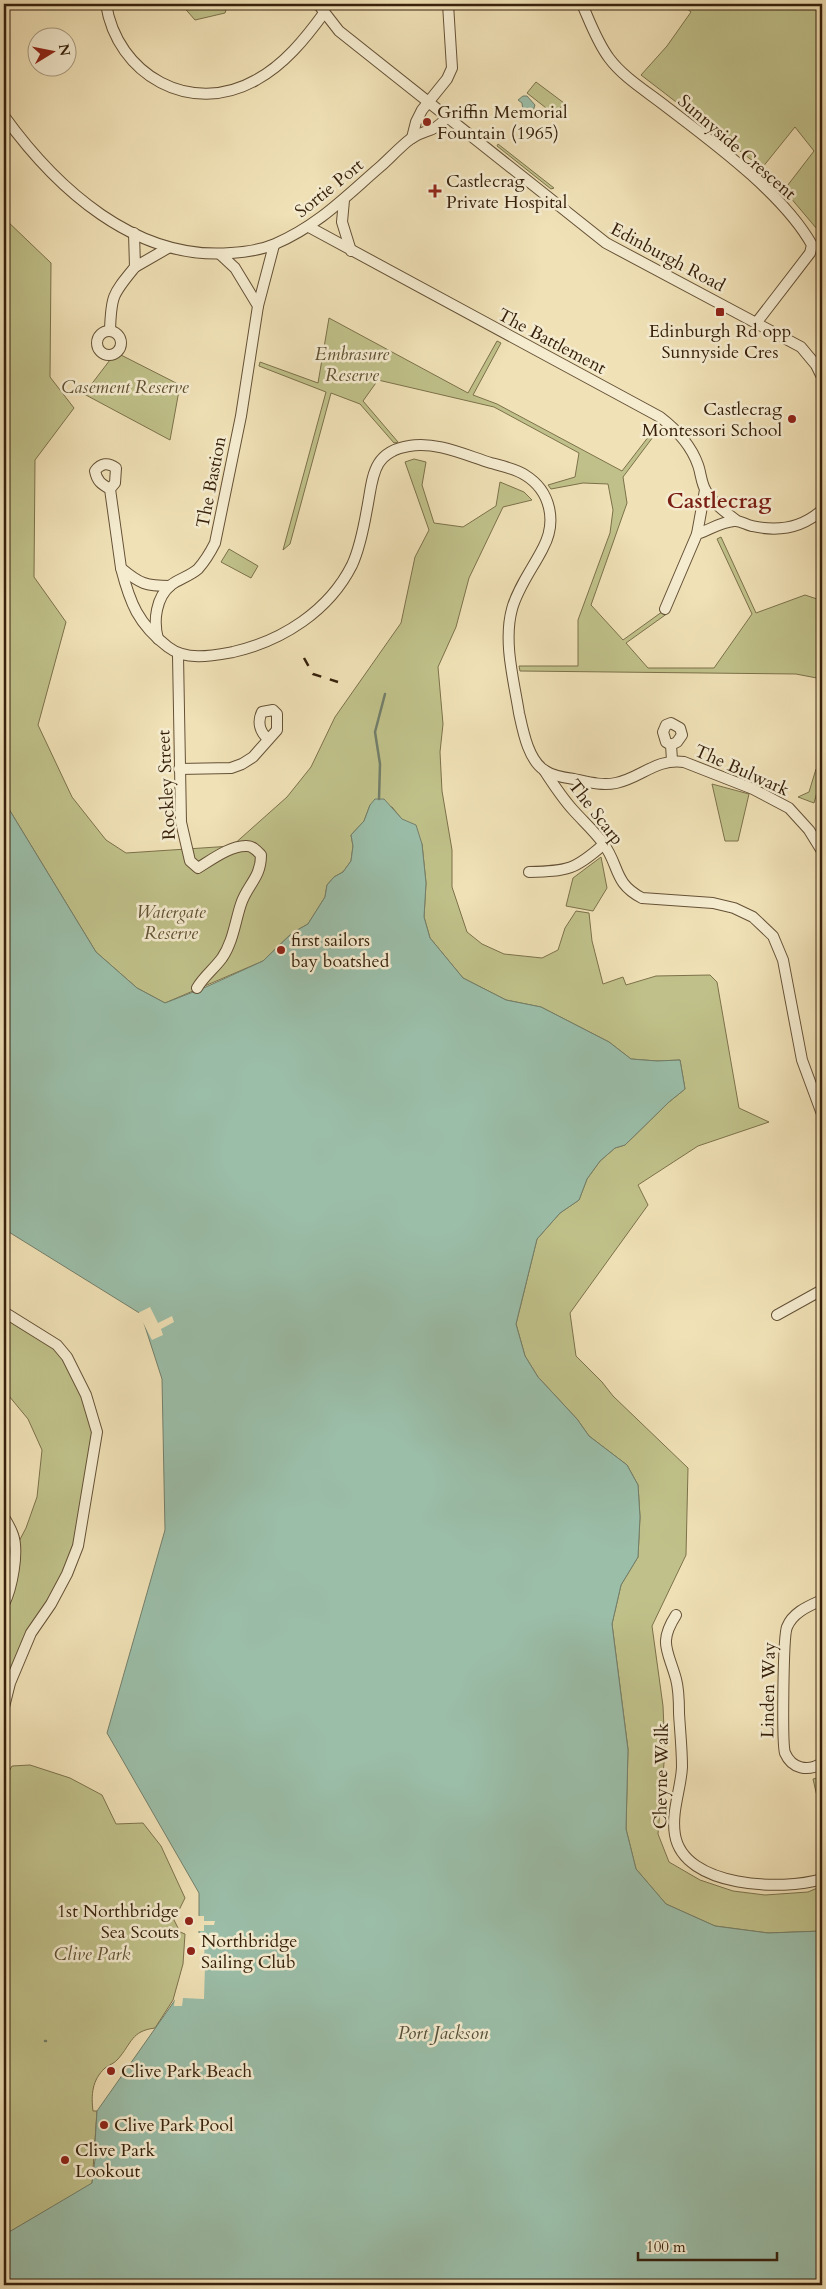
<svg xmlns="http://www.w3.org/2000/svg" width="826" height="2289" font-family="Cardo,serif">
	<style>
		.green { fill: #c0c18a; stroke: #7c714b }
		.water { fill: #9bbea9; stroke: #737f6a }
		.pier { fill: #f0e1b6 }
		.lines { fill: none; stroke-linecap: round; stroke-linejoin: round }
		.stream { stroke: #737f6a; stroke-width: 2.5 }
		.minor-casing { stroke: #655136; stroke-width: 12 }
		.minor { stroke: #f5ecd0; stroke-width: 10 }
		.rail { stroke: #37210c; stroke-width: 2.5; stroke-dasharray: 9 9; stroke-linecap: butt }
		.poi-dot { fill: #8f2418; stroke: #f5ecd0; stroke-width: 2 }
		.labels { text-anchor: middle; stroke-width: 5; stroke-linejoin: round; paint-order: stroke }
		.poi-label { font-size: 18px; fill: #37210c; stroke: #f5ecd0; text-anchor: start }
		.street-label { font-size: 18px; fill: #37210c; stroke: #f5ecd0 }
		.park-label { font-size: 18px; font-style: italic; fill: #605132; stroke: #f5ecd0 }
		.water-label { font-size: 19px; font-style: italic; fill: #55503b; stroke: #f5ecd0 }
		.district-label { font-size: 22px; font-weight: bold; fill: #7a1f14; stroke: #f5ecd0 }
	</style>
	<rect width="100%" height="100%" fill="#f0e1b6"/>
	<filter id="stains"><feTurbulence type="fractalNoise" baseFrequency=".004" numOctaves="4"/><feColorMatrix values="0 0 0 0 .2 0 0 0 0 .09 0 0 0 0 .02 0 0 0 .5 -.17"/></filter>
	<radialGradient id="worn" r=".72"><stop offset=".6" stop-color="#630" stop-opacity="0"/><stop offset="1" stop-color="#630" stop-opacity=".3"/></radialGradient>
	<g class="green">
		<polygon points="181,4 228,4 225,13 195,20"/>
		<polygon points="681,4 822,4 822,235 784,190 814,151 795,127 762,168 641,75 667,46 691,12"/>
		<polygon points="536,82 564,103 555,115 527,93"/>
		<polygon points="498,144 554,188 551,189 497,146"/>
		<polygon points="4,218 51,263 50,377 74,408 35,460 34,577 66,622 38,725 72,797 106,840 126,853 232,846 287,797 311,767 335,717 401,623 415,557 429,530 405,462 414,459 426,462 422,485 434,523 463,527 496,506 500,482 524,492 532,500 503,507 469,578 456,627 438,667 443,724 440,752 442,791 452,850 452,887 467,932 482,944 504,954 542,958 558,950 565,928 576,911 589,913 592,941 603,984 623,977 626,985 656,976 710,975 717,982 739,1108 769,1122 698,1146 638,1185 648,1205 570,1313 576,1356 602,1382 613,1396 688,1468 686,1555 652,1626 663,1706 665,1751 658,1834 669,1862 700,1880 733,1891 765,1895 808,1892 822,1886 822,1931 768,1933 715,1926 666,1904 636,1869 626,1829 628,1749 612,1624 621,1585 638,1557 640,1517 638,1485 627,1465 589,1436 577,1419 538,1377 525,1356 516,1324 537,1239 560,1213 579,1200 587,1179 600,1161 615,1148 625,1145 669,1102 685,1089 680,1060 657,1061 631,1059 609,1042 541,1007 506,1000 463,978 430,938 424,917 426,883 422,844 392,807 370,805 364,821 351,835 353,846 351,861 343,872 334,877 327,885 325,897 308,924 292,933 263,961 165,1003 137,988 96,952 4,801"/>
		<polygon points="329,318 468,393 497,341 501,343 473,395 497,404 622,471 656,427 659,429 623,477 627,503 591,605 623,640 666,609 668,613 626,643 648,668 714,668 752,614 717,539 721,537 756,613 805,595 817,599 822,615 822,679 796,674 520,671 519,666 578,666 578,620 610,533 613,510 608,484 583,483 551,489 548,485 575,477 579,453 494,407 378,380 363,401 398,442 394,443 360,404 331,393 290,544 283,550 326,392 259,366 260,362 318,383"/>
		<polygon points="119,354 180,385 170,440 84,394 113,356"/>
		<polygon points="229,549 258,566 251,578 221,562"/>
		<polygon points="822,767 822,774 814,803 798,797 809,792 816,769"/>
		<polygon points="712,784 749,794 738,841 725,841"/>
		<polygon points="601,857 607,888 593,911 566,906 573,878"/>
		<polygon points="4,1315 57,1345 86,1395 97,1432 82,1527 67,1574 32,1623 4,1709 4,1604 15,1549 26,1528 37,1497 42,1450 28,1419 4,1390"/>
		<path d="M30 1765 70 1778 102 1795 116 1824 143 1823 161 1846 185 1898 174 1920 180 1932 185 1934 183 1964 173 2000 155 2028C131 2031 132 2043 118 2059 115 2063 109 2065 105 2068 92 2080 91 2095 93 2111H97L92 2184 4 2235V1780L12 1766Z"/>
		<polygon points="822,1777 822,1818 813,1779"/>
	</g>
	<g class="water">
		<polygon points="523,96 527,96 535,105 533,111 523,111 522,103 518,100"/>
		<polygon points="375,799 384,799 402,819 416,825 422,844 426,883 424,917 430,938 463,978 506,1000 541,1007 609,1042 631,1059 657,1061 680,1060 685,1089 669,1102 625,1145 615,1148 600,1161 587,1179 579,1200 560,1213 537,1239 516,1324 525,1356 538,1377 577,1419 589,1436 627,1465 638,1485 640,1517 638,1557 621,1585 612,1624 628,1750 626,1829 636,1869 666,1904 715,1926 768,1933 822,1931 822,2285 4,2285 4,2235 92,2183 97,2144 95,2143 97,2111 199,1966 199,1893 107,1733 165,1530 162,1379 141,1314 4,1229 4,801 96,952 137,988 165,1003 206,987 263,961 292,933 308,924 325,897 327,885 334,877 343,872 351,861 353,846 351,835 364,821 370,805"/>
	</g>
	<g class="pier">
		<polygon points="150,1307 158,1323 172,1316 174,1322 161,1329 163,1335 152,1340 138,1313"/>
		<polygon points="196,1916 204,1916 204,1921 215,1921 214,1925 204,1925 204,1931 196,1931"/>
		<polygon points="196,1933 205,1933 204,1962 217,1960 217,1967 205,1966 204,1999 183,1998 182,2006 174,2006 175,1998 196,1965"/>
	</g>
	<g class="lines">
		<g class="stream">
			<polyline points="379,799 380,764 375,732 385,694"/>
			<polyline points="45,2041 46,2041"/>
		</g>
		<g class="minor-casing">
			<g id="minor">
				<path d="M106 4C117 75 191 117 256 80 284 65 305 39 324 13"/>
				<polyline points="318,4 339,31 606,243 801,347 816,365 822,377"/>
				<path d="M582 4C590 22 597 42 609 58 623 77 646 91 664 105 711 141 783 193 812 245L810 253 757 322"/>
				<path d="M4 116C56 188 135 261 231 253 246 252 261 250 275 244 319 225 346 196 381 166 390 158 404 143 412 138 427 128 433 134 447 117"/>
				<polyline points="412,138 416,122 422,110 447,79 452,68 448,4"/>
				<polyline points="344,200 342,222 351,251"/>
				<path d="M309 227 660 417C677 430 691 445 698 465 701 473 701 483 706 491 713 503 725 512 736 520"/>
				<polyline points="134,233 135,267 168,248"/>
				<polyline points="258,306 274,245"/>
				<path d="M110 331C111 295 113 294 135 267"/>
				<circle cx="109" cy="343" r="12"/>
				<path d="M110 489 115 483 116 468C108 462 101 463 95 471 97 481 101 484 110 489L121 568C140 584 146 586 170 586"/>
				<polyline points="697,534 705,490"/>
				<path d="M121 568C130 603 138 624 168 647 186 661 211 656 233 652 282 641 329 611 352 565 360 548 364 526 367 509 373 479 371 452 409 446 436 441 465 455 491 463 502 466 516 469 525 475 551 491 557 522 543 548 533 568 518 587 512 609 503 642 514 681 519 713 523 731 528 759 544 770 551 775 566 778 574 779 588 782 602 786 616 783 641 778 656 758 684 762L753 789 789 808 809 830 822 851"/>
				<path d="M665 609 697 534C710 530 720 522 734 521 740 520 746 525 752 526 778 532 802 528 822 510"/>
				<path d="M158 639C153 621 156 597 171 585 179 579 190 576 198 569 205 561 210 553 215 543L241 416 258 306 235 268 220 254"/>
				<path d="M178 655 181 822 190 861 198 868C211 860 231 845 247 846 253 846 257 851 261 855 261 878 247 885 241 904 235 922 233 942 222 958 214 969 204 976 197 988"/>
				<polyline points="671,745 677,742 682,735 680,728 671,723 666,725 663,732 666,742 671,745 672,760"/>
				<path d="M179 769 231 768 242 764 253 757 277 730V714L273 710 262 712C257 722 260 732 268 739"/>
				<path d="M544 770C553 784 562 798 574 811 584 822 594 831 603 843 620 866 613 883 642 898L713 903 734 908 753 917 773 936 783 960 802 1060 822 1114"/>
				<path d="M529 872C568 871 575 870 604 844"/>
				<polyline points="4,1312 57,1345 67,1357 86,1395 97,1432 78,1546 67,1574 51,1604 31,1633 10,1683 4,1707"/>
				<polyline points="777,1315 822,1290"/>
				<path d="M4 1517C7 1522 11 1529 13 1535 19 1552 12 1588 4 1604"/>
				<path d="M822 1600C809 1606 793 1612 787 1627 783 1636 782 1745 785 1753 792 1769 808 1772 822 1763"/>
				<path d="M676 1615C658 1643 668 1650 676 1679 679 1690 679 1702 679 1713 680 1731 682 1749 682 1767 681 1789 671 1812 675 1835 684 1888 783 1891 822 1879"/>
			</g>
		</g>
		<use href="#minor" class="minor"/>
		<polyline class="rail" points="304,658 313,674 338,682"/>
	</g>
	<g class="poi-dot">
		<circle cx="427" cy="122" r="5"/>
		<path d="M432.5 183.5h5v5h5v5h-5v5h-5v-5h-5v-5h5z"/>
		<rect x="715" y="307" width="10" height="10" rx="2.5"/>
		<circle cx="792" cy="419" r="5"/>
		<circle cx="281" cy="950" r="5"/>
		<circle cx="189" cy="1921" r="5"/>
		<circle cx="191" cy="1951" r="5"/>
		<circle cx="111" cy="2071" r="5"/>
		<circle cx="104" cy="2125" r="5"/>
		<circle cx="65" cy="2160" r="5"/>
	</g>
	<g class="labels">
		<g class="poi-label">
			<text x="437" y="118">Griffin Memorial<tspan x="437" dy="21">Fountain (1965)</tspan></text>
			<text x="446" y="187">Castlecrag<tspan x="446" dy="21">Private Hospital</tspan></text>
			<text x="720" y="337" text-anchor="middle">Edinburgh Rd opp<tspan x="720" dy="21">Sunnyside Cres</tspan></text>
			<text x="782" y="415" text-anchor="end">Castlecrag<tspan x="782" dy="21">Montessori School</tspan></text>
			<text x="291" y="946">first sailors<tspan x="291" dy="21">bay boatshed</tspan></text>
			<text x="179" y="1917" text-anchor="end">1st Northbridge<tspan x="179" dy="21">Sea Scouts</tspan></text>
			<text x="201" y="1947">Northbridge<tspan x="201" dy="21">Sailing Club</tspan></text>
			<text x="121" y="2077">Clive Park Beach</text>
			<text x="114" y="2131">Clive Park Pool</text>
			<text x="75" y="2156">Clive Park<tspan x="75" dy="21">Lookout</tspan></text>
		</g>
		<g class="street-label">
			<text transform="translate(737 147) rotate(41)" y="6">Sunnyside Crescent</text>
			<text transform="translate(329 188) rotate(-39)" y="6">Sortie Port</text>
			<text transform="translate(668 257) rotate(28)" y="6">Edinburgh Road</text>
			<text transform="translate(552 341) rotate(28)" y="6">The Battlement</text>
			<text transform="translate(211 482) rotate(-79)" y="6">The Bastion</text>
			<text transform="translate(742 770) rotate(24)" y="6">The Bulwark</text>
			<text transform="translate(166 785) rotate(-93)" y="6">Rockley Street</text>
			<text transform="translate(596 812) rotate(52)" y="6">The Scarp</text>
			<text transform="translate(768 1690) rotate(-89)" y="6">Linden Way</text>
			<text transform="translate(661 1776) rotate(-89)" y="6">Cheyne Walk</text>
		</g>
		<g class="park-label">
			<text x="352" y="360">Embrasure<tspan x="352" dy="21">Reserve</tspan></text>
			<text x="125" y="393">Casement Reserve</text>
			<text x="171" y="918">Watergate<tspan x="171" dy="21">Reserve</tspan></text>
			<text x="92" y="1960">Clive Park</text>
		</g>
		<g class="water-label">
			<text x="443" y="2039">Port Jackson</text>
		</g>
		<g class="district-label">
			<text x="719" y="508">Castlecrag</text>
		</g>
	</g>
	<rect width="826" height="2289" fill="none" stroke="#f0e1b6" stroke-width="20"/>
	<rect x="5" y="5" width="816" height="2279" fill="none" stroke="#37210c" stroke-width="2.5"/>
	<rect x="10" y="10" width="806" height="2269" fill="none" stroke="#37210c"/>
	<g transform="translate(52 52) rotate(80)"><circle r="24" fill="#f5ecd0" stroke="#a99b82"/>
	<path d="M0-4L9 19L0 12L-9 19Z" fill="#8f2418"/>
	<text y="-8" font-size="14" font-weight="bold" text-anchor="middle" fill="#37210c">N</text>
	</g>
	<path d="M638 2252v8h139v-8" fill="none" stroke="#37210c" stroke-width="2.5"/>
	<text x="646" y="2252" font-size="15" fill="#37210c" stroke="#f5ecd0" stroke-width="4" paint-order="stroke">100 m</text>
	<rect width="100%" height="100%" filter="url(#stains)"/>
	<rect width="100%" height="100%" fill="url(#worn)"/>
</svg>
